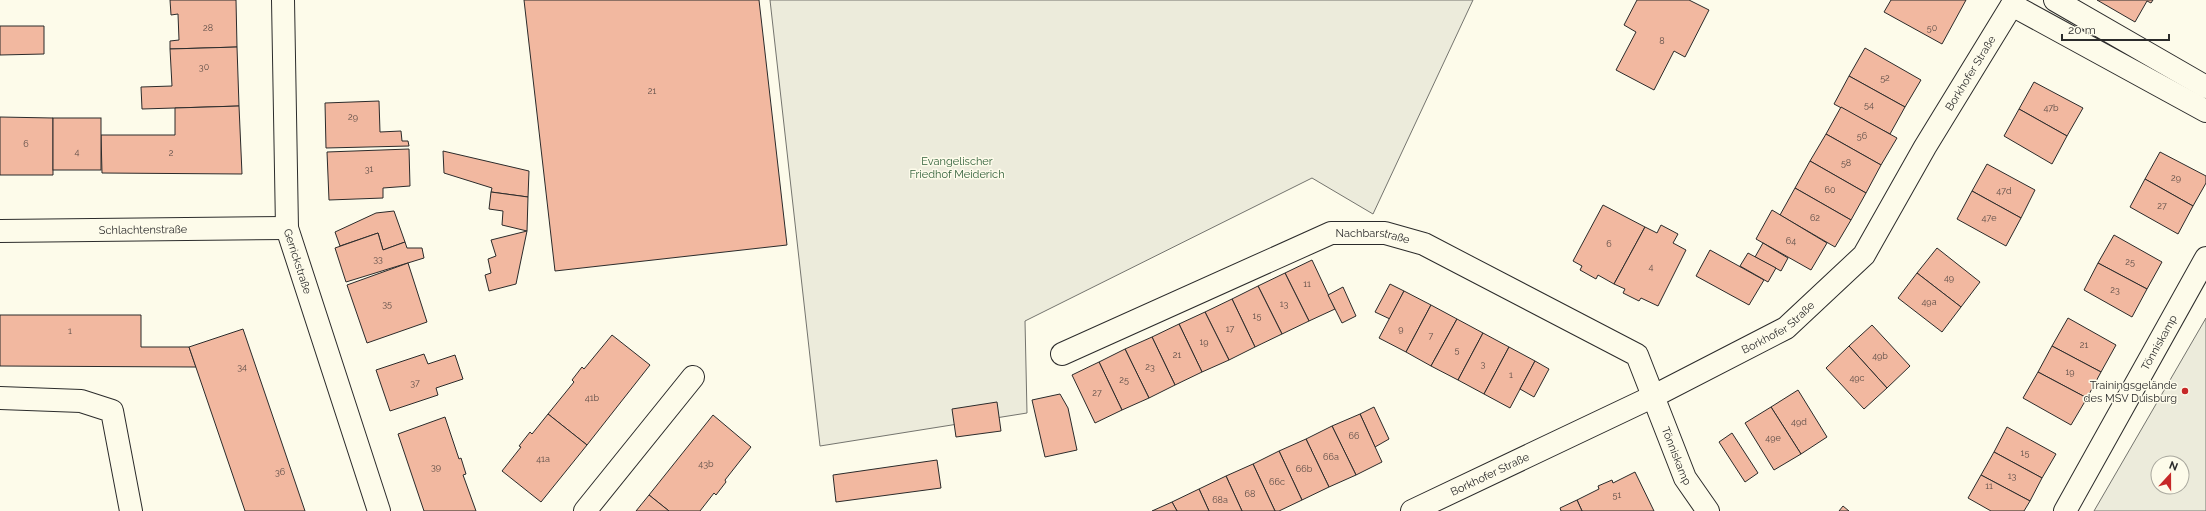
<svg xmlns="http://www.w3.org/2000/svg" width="2206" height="511" font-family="Raleway,sans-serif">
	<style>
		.green { fill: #ecebdb; stroke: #74746e; fill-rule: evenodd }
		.building { fill: #f2b8a0; stroke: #2b2b2b }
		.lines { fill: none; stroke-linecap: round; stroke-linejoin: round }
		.minor-casing { stroke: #2b2b2b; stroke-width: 24 }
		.minor { stroke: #fdfbea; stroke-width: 22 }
		.poi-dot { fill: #c62828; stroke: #fdfbea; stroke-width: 1.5 }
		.labels { text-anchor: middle; stroke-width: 3; stroke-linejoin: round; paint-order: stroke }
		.number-label { font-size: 9px; fill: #5d4e48 }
		.street-label { font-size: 11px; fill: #2b2b2b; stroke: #fdfbea }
		.park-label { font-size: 11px; fill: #34623c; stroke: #fdfbea }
		.poi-label { font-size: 11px; fill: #2b2b2b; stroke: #fdfbea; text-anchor: end }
	</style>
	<rect width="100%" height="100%" fill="#fdfbea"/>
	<g class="green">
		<polygon points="770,0 1473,0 1373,214 1312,178 1025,321 1027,413 820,446"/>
		<path d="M2206 318V511H2094ZM2158 463H2182V487H2158Z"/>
	</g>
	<g class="building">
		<polygon points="170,0 236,0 237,47 170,49 170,41 179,40 178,14 171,15"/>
		<polygon points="524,0 759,0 787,245 555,271"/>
		<polygon points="1637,0 1689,0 1709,10 1685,57 1674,51 1654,90 1616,70 1636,32 1624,25"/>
		<polygon points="1891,0 1966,0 1942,44 1884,12"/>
		<polygon points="2097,0 2153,0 2151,3 2147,1 2135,22"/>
		<polygon points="0,26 44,26 44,54 0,55"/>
		<polygon points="237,47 239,106 142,109 141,87 172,86 170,49"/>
		<polygon points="1865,48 1921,80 1905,107 1849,76"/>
		<polygon points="1849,76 1905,107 1890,134 1834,104"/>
		<polygon points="2034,82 2083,108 2067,136 2019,109"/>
		<polygon points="379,101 380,132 401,131 402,141 408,141 409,146 326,148 325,103"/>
		<polygon points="239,106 242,174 102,173 101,135 175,135 175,108"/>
		<polygon points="1841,107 1897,138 1881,165 1826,134"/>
		<polygon points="2019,109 2067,136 2052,164 2004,136"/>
		<polygon points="0,117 53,118 53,175 0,175"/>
		<rect x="53" y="118" width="48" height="52"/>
		<polygon points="1826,134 1881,165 1866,193 1810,161"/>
		<polygon points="409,149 410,186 383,188 383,198 329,200 327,152"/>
		<polygon points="443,151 529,171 528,197 491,192 492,188 444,173"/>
		<polygon points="2160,152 2206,176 2206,183 2193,206 2145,179"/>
		<polygon points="1810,161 1866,193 1851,220 1795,188"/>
		<polygon points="1987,164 2035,190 2021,218 1972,191"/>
		<polygon points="2145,179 2193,206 2178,234 2130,207"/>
		<polygon points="1795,188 1851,220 1835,247 1780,215"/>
		<polygon points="1972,191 2021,218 2006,246 1957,219"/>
		<polygon points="491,192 528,197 527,231 502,225 503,211 489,209"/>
		<polygon points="1603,205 1645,227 1614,284 1598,275 1596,279 1580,270 1582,266 1573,261"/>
		<polygon points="1772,210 1827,243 1811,270 1756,239"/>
		<polygon points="394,211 405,242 383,250 378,233 340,246 335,232 376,213"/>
		<polygon points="1661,225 1678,234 1673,243 1686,250 1658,306 1641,298 1639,301 1623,293 1625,289 1614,284 1645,227 1657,233"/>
		<polygon points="527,231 516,284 489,291 485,275 491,273 488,259 496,256 491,240"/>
		<polygon points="378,233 383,250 405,242 407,248 422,248 424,258 346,282 335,248"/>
		<polygon points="2114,235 2162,262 2147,289 2098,263"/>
		<polygon points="1763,243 1788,258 1781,271 1755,257"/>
		<polygon points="1937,248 1980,282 1961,307 1917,273"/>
		<polygon points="1710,250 1764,280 1749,305 1696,276"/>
		<polygon points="1748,253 1776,268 1768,282 1740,266"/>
		<polygon points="1312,260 1335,309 1309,321 1285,273"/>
		<polygon points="408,263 427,322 367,343 347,285"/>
		<polygon points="2098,263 2147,289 2132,317 2084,290"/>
		<polygon points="1285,273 1309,321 1282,334 1258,286"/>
		<polygon points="1917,273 1961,307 1942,332 1898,298"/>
		<polygon points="1390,284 1404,291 1390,319 1375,312"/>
		<polygon points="1258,286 1282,334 1255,347 1232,299"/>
		<polygon points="1343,287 1356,316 1342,323 1328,295"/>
		<polygon points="1404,291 1431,305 1406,352 1379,338"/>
		<polygon points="1232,299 1255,347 1229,360 1205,312"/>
		<polygon points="1431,305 1457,319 1431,366 1406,352"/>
		<polygon points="1205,312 1229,360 1202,372 1179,324"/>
		<polygon points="0,315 141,315 141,347 189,347 196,367 0,366"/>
		<polygon points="2068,318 2116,345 2101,372 2052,346"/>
		<polygon points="1457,319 1483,333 1458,380 1431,366"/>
		<polygon points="1179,324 1202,372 1175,385 1152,337"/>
		<polygon points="1872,325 1910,366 1887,388 1849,346"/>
		<polygon points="243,329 305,511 245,511 189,347"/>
		<polygon points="1483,333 1509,347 1484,394 1458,380"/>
		<polygon points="612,335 650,365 587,445 548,414 574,382 572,380 582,367 584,369"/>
		<polygon points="1152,337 1175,385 1149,398 1125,349"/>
		<polygon points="1849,346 1887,388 1864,409 1826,368"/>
		<polygon points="2052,346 2101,372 2087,398 2038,372"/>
		<polygon points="1509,347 1535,361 1510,408 1484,394"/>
		<polygon points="1125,349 1149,398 1122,410 1099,362"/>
		<polygon points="424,354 428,364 455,355 463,379 436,388 438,395 390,411 376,370"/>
		<polygon points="1535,361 1549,369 1534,397 1520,389"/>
		<polygon points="1099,362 1122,410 1095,423 1072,375"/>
		<polygon points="2038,372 2087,398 2071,425 2023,398"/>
		<polygon points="1798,390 1827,437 1801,454 1771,407"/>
		<polygon points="1060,394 1068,408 1077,450 1045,457 1032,400"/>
		<polygon points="997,402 1001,431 956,437 952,409"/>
		<polygon points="1374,407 1389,439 1375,447 1360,414"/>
		<polygon points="1771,407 1801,454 1774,470 1745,423"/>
		<polygon points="548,414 587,445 541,502 502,471 521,447 519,446 530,432 532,434"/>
		<polygon points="1360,414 1382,462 1356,475 1332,426"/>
		<polygon points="713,415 751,447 725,480 726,482 716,495 714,493 700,511 669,511 649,495"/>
		<polygon points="445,417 459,459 461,458 466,474 463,475 476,511 424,511 398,434"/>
		<polygon points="1332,426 1356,475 1329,487 1306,439"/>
		<polygon points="2007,427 2056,454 2042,478 1994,452"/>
		<polygon points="1732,433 1758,473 1745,482 1719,442"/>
		<polygon points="1306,439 1329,487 1302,500 1279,451"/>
		<polygon points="1279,451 1302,500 1279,511 1275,511 1253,464"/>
		<polygon points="1994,452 2042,478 2030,501 1981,475"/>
		<polygon points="937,460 941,488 836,502 833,475"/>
		<polygon points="1253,464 1275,511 1242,511 1226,476"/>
		<polygon points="1635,472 1654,511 1582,511 1577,500 1599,489 1598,486 1612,480 1613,483"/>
		<polygon points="1981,475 2030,501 2024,511 1991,511 1968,498"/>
		<polygon points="1226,476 1242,511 1209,511 1199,489"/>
		<polygon points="1199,489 1209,511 1177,511 1172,502"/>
		<polygon points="649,495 669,511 636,511"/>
		<polygon points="1577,500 1582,511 1561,511 1560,508"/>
		<polygon points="1172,502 1177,511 1152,511"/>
		<polygon points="1843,506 1849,511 1839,511"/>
	</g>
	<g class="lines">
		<g class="minor-casing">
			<g id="minor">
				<path id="s1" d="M283 0 287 228 379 511"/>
				<polyline points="2055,0 2206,87"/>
				<polyline points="2012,5 2206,111"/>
				<path id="s2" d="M0 231 287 228"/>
				<path id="s3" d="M1062 354 1331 233H1385L1424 244 1637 355 1685 478 1708 511"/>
				<polyline points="0,398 81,401 112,411 131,511"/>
				<polyline points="585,511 693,377"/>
				<path id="s4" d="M1412 511 1652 397 1786 328 1864 255 1925 147 2015 0"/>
				<path id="s5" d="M2065 511 2206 258"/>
			</g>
		</g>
		<use href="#minor" class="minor"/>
	</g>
	<circle class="poi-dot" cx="2185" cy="391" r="4"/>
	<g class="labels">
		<g class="number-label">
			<text x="208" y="31">28</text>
			<text x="1932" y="31">50</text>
			<text x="1662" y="44">8</text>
			<text x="204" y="70">30</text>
			<text x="1885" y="81">52</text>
			<text x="652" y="94">21</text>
			<text x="1869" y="108">54</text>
			<text x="2051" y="111">47b</text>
			<text x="353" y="120">29</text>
			<text x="1862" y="139">56</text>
			<text x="26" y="147">6</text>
			<text x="77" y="155">4</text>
			<text x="171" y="156">2</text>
			<text x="1846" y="166">58</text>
			<text x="369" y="172">31</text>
			<text x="2176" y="181">29</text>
			<text x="1830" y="193">60</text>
			<text x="2004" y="194">47d</text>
			<text x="2162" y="209">27</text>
			<text x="1815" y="221">62</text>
			<text x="1989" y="221">47e</text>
			<text x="1791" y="244">64</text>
			<text x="1609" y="247">6</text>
			<text x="378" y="262">33</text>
			<text x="2130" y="265">25</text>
			<text x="1651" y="270">4</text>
			<text x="1949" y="281">49</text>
			<text x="1307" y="287">11</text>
			<text x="2115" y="293">23</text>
			<text x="1929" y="305">49a</text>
			<text x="387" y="307">35</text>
			<text x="1284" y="307">13</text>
			<text x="1257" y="319">15</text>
			<text x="1230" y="332">17</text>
			<text x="1401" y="332">9</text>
			<text x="70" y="334">1</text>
			<text x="1431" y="339">7</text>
			<text x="1204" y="345">19</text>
			<text x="2084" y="348">21</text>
			<text x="1457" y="353">5</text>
			<text x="1177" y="358">21</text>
			<text x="1880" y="359">49b</text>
			<text x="1483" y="367">3</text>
			<text x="242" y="370">34</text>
			<text x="1150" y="370">23</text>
			<text x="2070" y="375">19</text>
			<text x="1511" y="378">1</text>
			<text x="1857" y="381">49c</text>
			<text x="1124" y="383">25</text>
			<text x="415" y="386">37</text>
			<text x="1097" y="396">27</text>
			<text x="592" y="401">41b</text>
			<text x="1799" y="425">49d</text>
			<text x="1354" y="439">66</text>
			<text x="1773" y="441">49e</text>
			<text x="2025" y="456">15</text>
			<text x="1331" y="460">66a</text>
			<text x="543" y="462">41a</text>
			<text x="706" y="467">43b</text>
			<text x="436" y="470">39</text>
			<text x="1304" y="472">66b</text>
			<text x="280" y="475">36</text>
			<text x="2012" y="479">13</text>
			<text x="1277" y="485">66c</text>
			<text x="1989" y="489">11</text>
			<text x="1250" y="497">68</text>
			<text x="1617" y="498">51</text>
			<text x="1220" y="503">68a</text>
		</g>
		<g class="street-label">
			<text dy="4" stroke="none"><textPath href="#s4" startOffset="734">Borkhofer Straße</textPath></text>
			<text dy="4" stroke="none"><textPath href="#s2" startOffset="143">Schlachtenstraße</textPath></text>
			<text dy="4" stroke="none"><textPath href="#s3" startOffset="337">Nachbarstraße</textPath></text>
			<text dy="4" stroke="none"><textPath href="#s1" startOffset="263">Gerrickstraße</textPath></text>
			<text dy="4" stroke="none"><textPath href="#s4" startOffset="410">Borkhofer Straße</textPath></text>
			<text dy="4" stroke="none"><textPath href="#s5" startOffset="193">Tönniskamp</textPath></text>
			<text dy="4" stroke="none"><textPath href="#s3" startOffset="738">Tönniskamp</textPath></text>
			<text dy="4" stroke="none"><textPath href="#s4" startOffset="86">Borkhofer Straße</textPath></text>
		</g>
		<g class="park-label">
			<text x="957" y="165">Evangelischer<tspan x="957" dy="13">Friedhof Meiderich</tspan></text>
		</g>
		<g class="poi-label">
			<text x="2177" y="389">Trainingsgelände<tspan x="2177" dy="13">des MSV Duisburg</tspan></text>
		</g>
	</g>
	<g transform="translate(2170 475) rotate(21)"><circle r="19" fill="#fdfbea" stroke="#a9a89e"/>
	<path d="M0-3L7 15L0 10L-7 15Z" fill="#c62828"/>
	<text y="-6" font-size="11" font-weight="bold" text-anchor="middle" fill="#2b2b2b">N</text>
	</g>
	<path d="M2062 34v6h107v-6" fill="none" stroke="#2b2b2b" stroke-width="2"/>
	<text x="2068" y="34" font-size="12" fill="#2b2b2b" stroke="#fdfbea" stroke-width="3" paint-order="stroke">20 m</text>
</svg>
